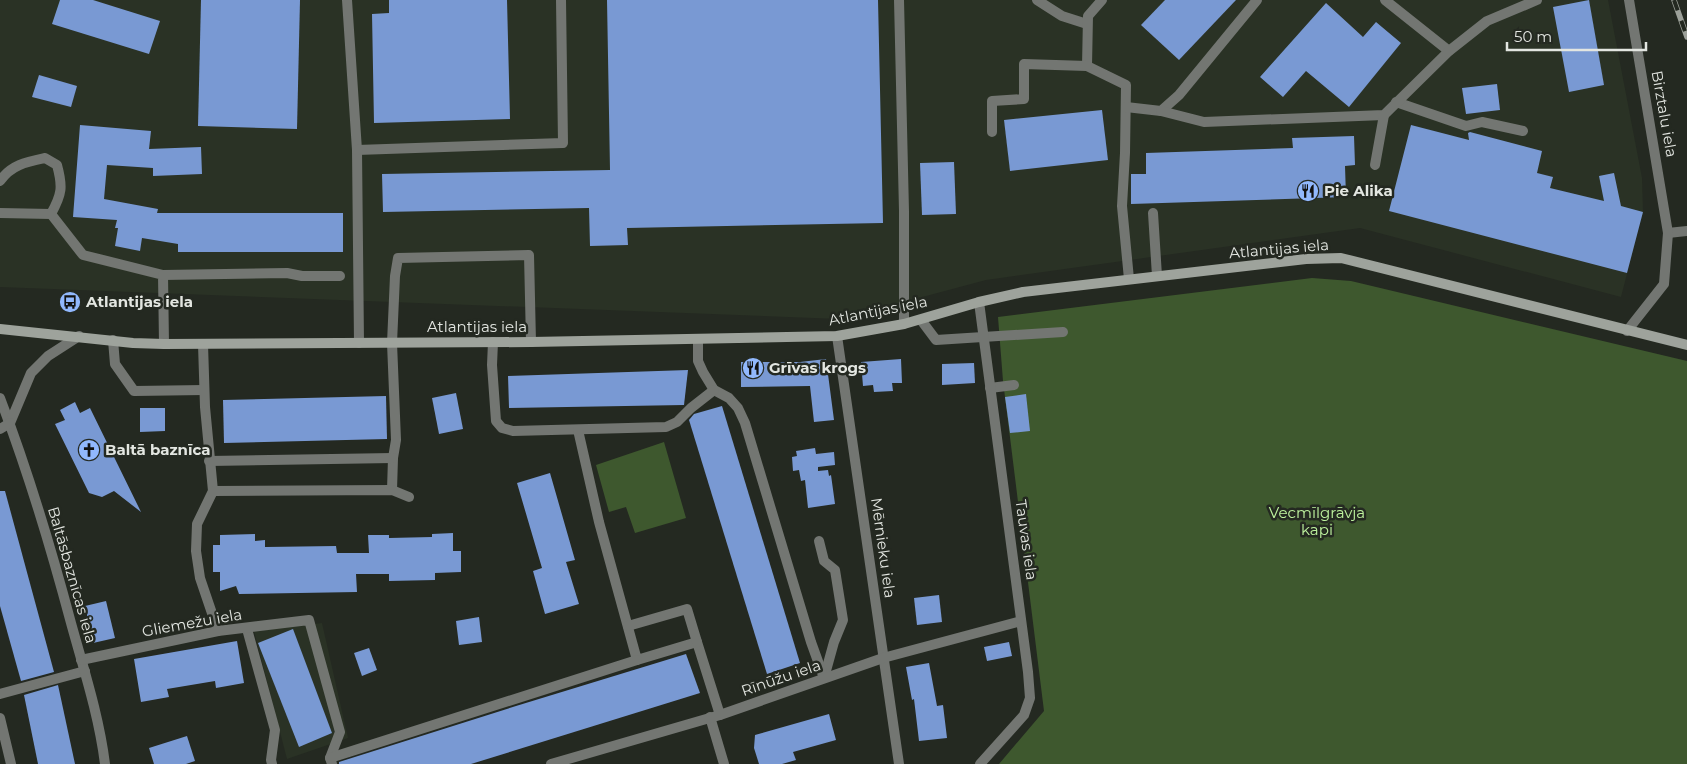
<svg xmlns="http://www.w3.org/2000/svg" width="1687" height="764" font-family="Montserrat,sans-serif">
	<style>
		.built { fill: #2a3225 }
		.green { fill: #3e582e }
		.building { fill: #7999d3 }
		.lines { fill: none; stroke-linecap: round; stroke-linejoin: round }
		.lane { stroke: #737672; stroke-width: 10 }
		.street { stroke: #737672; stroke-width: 10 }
		.secondary { stroke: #9ea39c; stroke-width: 10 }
		.rail-casing { stroke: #9ca099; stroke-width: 5.5 }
		.rail { stroke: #242921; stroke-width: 4; stroke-dasharray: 11; stroke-linecap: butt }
		.labels { text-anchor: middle; stroke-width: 5; stroke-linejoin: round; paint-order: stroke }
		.street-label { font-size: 15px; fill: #e3e6e1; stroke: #242921 }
		.poi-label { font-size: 15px; font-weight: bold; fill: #e3e6e1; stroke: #242921; text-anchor: start }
		.park-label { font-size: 15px; fill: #bff49f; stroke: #242921 }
	</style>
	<rect width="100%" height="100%" fill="#242921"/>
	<g class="built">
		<polygon points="0,0 1608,0 1642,178 1643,212 1621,297 1360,228 986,280 840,319 0,287"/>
		<polygon points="322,623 348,738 287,759 254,631"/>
	</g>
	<g class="green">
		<polygon points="1312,278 1351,281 1687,361 1687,764 999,764 1044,711 1003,381 998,317"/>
		<polygon points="664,442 686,518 635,533 626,507 609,512 596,465"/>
	</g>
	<g class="building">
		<polygon points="60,0 93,0 160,21 149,54 52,24"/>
		<polygon points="201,0 300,0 297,129 198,126"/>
		<polygon points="389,0 507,0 510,119 374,123 372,14 389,13"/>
		<polygon points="607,0 878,0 883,223 627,228 628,245 590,246 589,208 383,212 382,174 610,170"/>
		<polygon points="1165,0 1236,0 1179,60 1141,25"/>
		<polygon points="1589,0 1604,85 1569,92 1553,7"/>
		<polygon points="1326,3 1363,37 1376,22 1401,43 1349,107 1306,71 1283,97 1260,77"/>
		<polygon points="39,75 77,86 71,107 32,97"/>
		<polygon points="1497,84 1500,110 1466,114 1462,88"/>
		<polygon points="1102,110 1108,160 1010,171 1004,120"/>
		<polygon points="80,125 151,131 149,149 201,147 202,174 153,176 153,168 107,165 104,199 158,209 157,213 343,213 343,252 178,252 178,244 142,238 140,251 115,246 118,228 115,228 117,220 73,217"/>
		<polygon points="1411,125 1469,140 1468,133 1470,132 1542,151 1537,173 1553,177 1550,188 1604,201 1599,176 1614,173 1621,206 1643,212 1627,273 1389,211"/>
		<polygon points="1354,136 1355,165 1345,166 1346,197 1131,204 1131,174 1146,174 1146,153 1293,148 1292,138"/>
		<polygon points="954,162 956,214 922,215 920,163"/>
		<polygon points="826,359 834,420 814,422 810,386 741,387 741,362 800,362"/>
		<polygon points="901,359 902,383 892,383 893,391 874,392 873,385 863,386 861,362"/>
		<polygon points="974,363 975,383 942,385 942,364"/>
		<polygon points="688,370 684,405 509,408 508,376"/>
		<polygon points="456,393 463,429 439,434 432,398"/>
		<polygon points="1026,394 1030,431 1010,433 1005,397"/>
		<polygon points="386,396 387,439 224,443 223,400"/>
		<polygon points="75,402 80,413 90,408 141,512 114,491 102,497 89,493 55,424 65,420 60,410"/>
		<polygon points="722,406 800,663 767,674 689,420 694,414"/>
		<polygon points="140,408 165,408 165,431 140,432"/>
		<polygon points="815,448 816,454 834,452 835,465 818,467 818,471 828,470 829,476 831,475 835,504 808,508 805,480 801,481 799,470 793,471 792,457 797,456 796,451"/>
		<polygon points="550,473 575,560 566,562 579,604 545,614 533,571 542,568 517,483"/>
		<polygon points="0,491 5,491 54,672 21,681 0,606"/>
		<polygon points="453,533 453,551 461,551 461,572 435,573 435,580 389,581 389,574 356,574 357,592 239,594 236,586 220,591 220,572 213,572 213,545 220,545 220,535 255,534 255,541 265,540 265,547 336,546 337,553 369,553 368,535 389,535 389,538 432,537 432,534"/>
		<polygon points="939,595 942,622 917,625 914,598"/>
		<polygon points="106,601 115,638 93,643 85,606"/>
		<polygon points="479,617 482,642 459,645 456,621"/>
		<polygon points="293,629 332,733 299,747 258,643"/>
		<polygon points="237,641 244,683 216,688 215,681 167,689 169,697 141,702 134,659"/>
		<polygon points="1009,642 1012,656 987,661 984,647"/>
		<polygon points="369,648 377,670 362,676 354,653"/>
		<polygon points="686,654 700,693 471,764 339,764 339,762 516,706"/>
		<polygon points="929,663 937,706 943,705 947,738 919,741 914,699 912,700 906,667"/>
		<polygon points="58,685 75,764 38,764 24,695"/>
		<polygon points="829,714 836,740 793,752 796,760 782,764 759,764 754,748 755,735"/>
		<polygon points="187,736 195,761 186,764 154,764 149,748"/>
	</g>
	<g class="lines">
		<g class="lane">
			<polyline points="347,0 357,150 359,343"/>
			<polyline points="899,0 904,211 904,324"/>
			<polyline points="1037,0 1062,16 1087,24"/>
			<polyline points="1102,0 1088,16 1087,66 1126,85 1125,153 1122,206 1129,279"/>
			<polyline points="1385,0 1449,51"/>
			<polyline points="1396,102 1466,126 1482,122 1523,131"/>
			<polyline points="1126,107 1161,111 1179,95 1257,0"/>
			<polyline points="1161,111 1204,122 1384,115 1449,51 1487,21 1537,0"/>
			<polyline points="992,132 992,101 1024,99 1024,64 1087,66"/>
			<polyline points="357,150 563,143 561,0"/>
			<polyline points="1375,165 1384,115"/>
			<path d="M0 181C11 165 26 162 45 158L57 165C63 187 62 194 51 214"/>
			<polyline points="1153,213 1157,276"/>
			<polyline points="1668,233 1687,231"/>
			<polyline points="921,320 936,340 1063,332"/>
			<polyline points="113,340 115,364 134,391 204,390"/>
			<polyline points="392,343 395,276 398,258 529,255 531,342"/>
			<polyline points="990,388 1014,385"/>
			<polyline points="819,541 824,561 835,570 843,620 834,642 824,678"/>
			<polyline points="0,694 85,671"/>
			<polyline points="710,717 724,764"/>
			<polyline points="0,718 11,764"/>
		</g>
		<g class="street">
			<polyline points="0,213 51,214 83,255 163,275 164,344"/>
			<polyline points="163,275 287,273 302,276 340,276"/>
			<polyline points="979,302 1028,672 1030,698 1024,715 980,764"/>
			<polyline points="1627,331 1664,284 1668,233 1629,0"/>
			<polyline points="837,336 899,764"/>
			<polyline points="698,339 698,361 703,372 714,390 729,398 738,408 745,423 811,642 824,678"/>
			<polyline points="493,342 492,365 496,421 502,428 513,431 666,427 677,422 691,408 714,390"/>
			<polyline points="392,343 396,440 393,458 392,490"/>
			<polyline points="203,344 205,407 213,491 197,524 196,551 200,578 218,631"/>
			<path d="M0 398C28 471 51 548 71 623 84 670 99 716 105 764"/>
			<polyline points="10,423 31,373 48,356 79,336"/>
			<polyline points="0,429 10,423"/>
			<polyline points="578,430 599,522 637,660 697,642 720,715"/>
			<polyline points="209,461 393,458"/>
			<polyline points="213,491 392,490 409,497"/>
			<polyline points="628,626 687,609 697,642"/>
			<polyline points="247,629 275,730 271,760 272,764"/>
			<polyline points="81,660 218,631 309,620 340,732 330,758 332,764"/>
			<polyline points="330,758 637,660"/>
			<polyline points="551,764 720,715 883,658 1021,621"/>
		</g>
		<polyline class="secondary" points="0,329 133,343 164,344 531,342 837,336 904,324 979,302 1023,292 1306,259 1341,258 1687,345"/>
		<g class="rail-casing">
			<polyline id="rail" points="1674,0 1687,37"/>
		</g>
		<use href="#rail" class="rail"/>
	</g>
	<defs>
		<g id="restaurant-disc" transform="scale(1.125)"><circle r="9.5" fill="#91b8fd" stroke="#242921"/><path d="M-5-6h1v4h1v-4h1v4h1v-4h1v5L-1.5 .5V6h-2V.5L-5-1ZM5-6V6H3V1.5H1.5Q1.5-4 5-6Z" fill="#111"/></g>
		<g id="bus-disc" transform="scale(1.125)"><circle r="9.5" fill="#91b8fd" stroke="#242921"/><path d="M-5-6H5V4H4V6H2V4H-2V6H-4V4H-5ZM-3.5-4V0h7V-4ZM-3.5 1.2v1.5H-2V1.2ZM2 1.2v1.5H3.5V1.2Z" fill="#111"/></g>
		<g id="church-disc" transform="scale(1.125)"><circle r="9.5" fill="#91b8fd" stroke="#242921"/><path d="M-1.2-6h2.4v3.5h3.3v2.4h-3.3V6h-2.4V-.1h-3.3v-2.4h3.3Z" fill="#111"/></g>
	</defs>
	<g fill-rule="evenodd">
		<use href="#restaurant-disc" x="1308" y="191"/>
		<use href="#bus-disc" x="70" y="302"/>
		<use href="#restaurant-disc" x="753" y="368"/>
		<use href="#church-disc" x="89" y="450"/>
	</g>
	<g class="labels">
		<g class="street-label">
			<text transform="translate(1664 114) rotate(80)" y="5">Birztalu iela</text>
			<text transform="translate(1279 249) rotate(-5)" y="5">Atlantijas iela</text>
			<text transform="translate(878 311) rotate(-11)" y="5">Atlantijas iela</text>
			<text x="477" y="332">Atlantijas iela</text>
			<text transform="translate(1026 540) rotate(82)" y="5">Tauvas iela</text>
			<text transform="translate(883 548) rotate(82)" y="5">Mērnieku iela</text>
			<text transform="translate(72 575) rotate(74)" y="5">Baltāsbaznīcas iela</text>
			<text transform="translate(192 623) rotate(-10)" y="5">Gliemežu iela</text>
			<text transform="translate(781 678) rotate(-19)" y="5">Rīnūžu iela</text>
		</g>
		<g class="poi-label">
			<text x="1324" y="196">Pie Alika</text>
			<text x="86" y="307">Atlantijas iela</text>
			<text x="769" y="373">Grīvas krogs</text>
			<text x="105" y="455">Baltā baznīca</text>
		</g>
		<g class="park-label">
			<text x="1317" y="518">Vecmīlgrāvja<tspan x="1317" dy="17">kapi</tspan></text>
		</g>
	</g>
	<path d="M1507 42v8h139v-8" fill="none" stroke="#e3e6e1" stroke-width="2.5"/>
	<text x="1514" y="42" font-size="15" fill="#e3e6e1" stroke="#242921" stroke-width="4" paint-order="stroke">50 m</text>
</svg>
